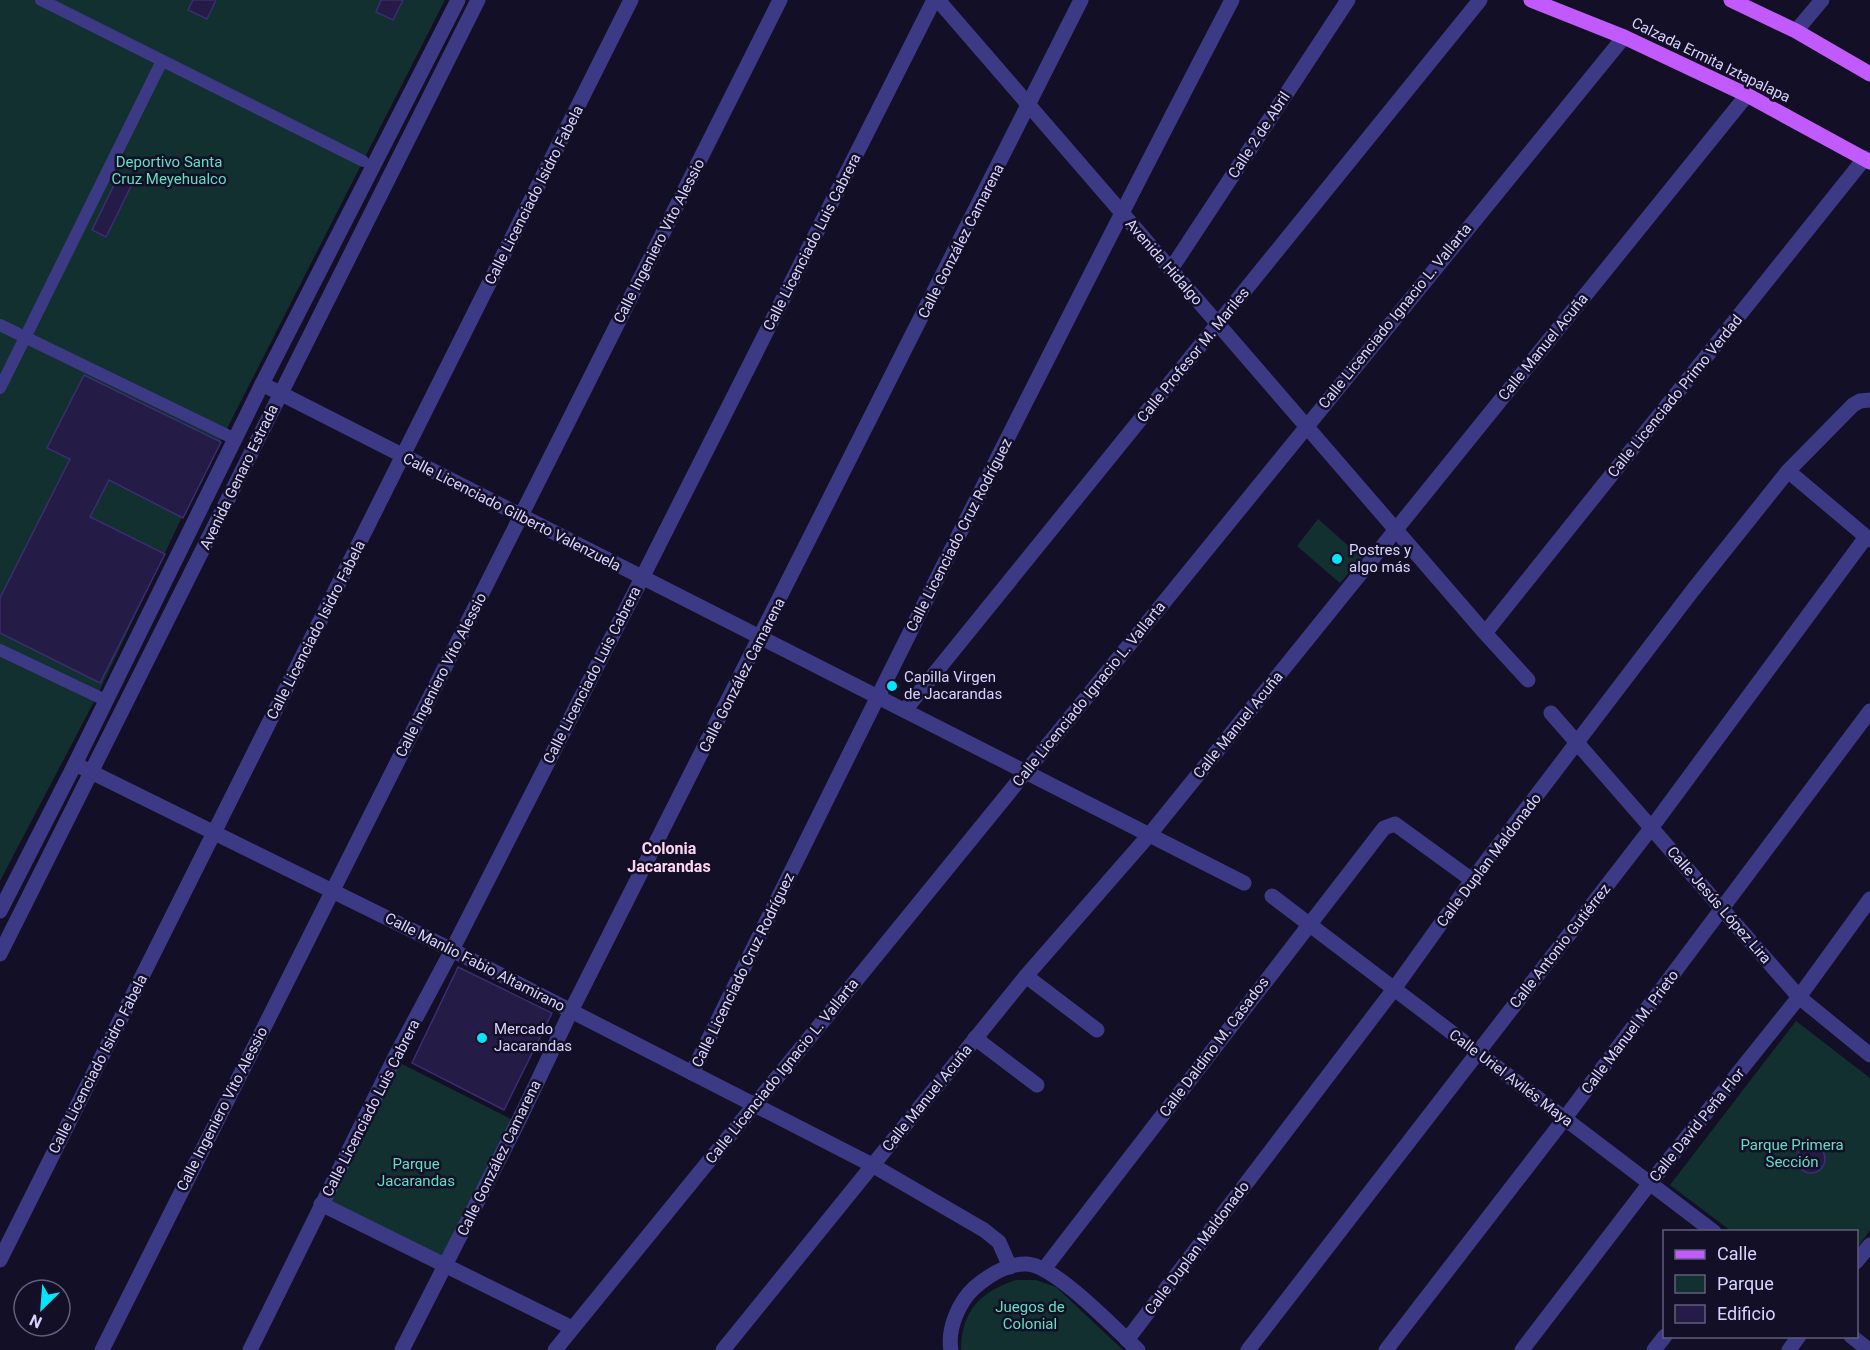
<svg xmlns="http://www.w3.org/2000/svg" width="1870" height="1350" font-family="Roboto,sans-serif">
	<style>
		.green { fill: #12302f }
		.building { fill: #241b47; stroke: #3b2d73; stroke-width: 1.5 }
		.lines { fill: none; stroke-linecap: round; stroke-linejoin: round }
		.pedestrian { stroke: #3d3a85; stroke-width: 12 }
		.minor { stroke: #3d3a85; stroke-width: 15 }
		.tertiary { stroke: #3d3a85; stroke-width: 15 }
		.primary { stroke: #c25bff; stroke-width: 15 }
		.poi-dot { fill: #00e5ff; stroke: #130f26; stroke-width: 2 }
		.labels { text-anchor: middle; stroke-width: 5; stroke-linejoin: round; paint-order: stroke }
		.street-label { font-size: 15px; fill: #d9d4ff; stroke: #130f26 }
		.park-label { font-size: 15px; fill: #5fe0c0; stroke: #130f26 }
		.poi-label { font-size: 15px; fill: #d9d4ff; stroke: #130f26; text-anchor: start }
		.neighbourhood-label { font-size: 16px; font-weight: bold; fill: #ffd6f0; stroke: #130f26 }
	</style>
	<rect width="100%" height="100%" fill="#130f26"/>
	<g class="green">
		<polygon points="0,0 445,0 182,517 97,696 0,881"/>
		<polygon points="1318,519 1362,558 1340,583 1297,546"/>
		<polygon points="1796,1021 1870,1078 1870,1230 1857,1248 1856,1232 1731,1231 1670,1185"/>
		<polygon points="398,1062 515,1121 446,1263 324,1205"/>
		<path d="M1016 1280H1036L1056 1287 1123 1350H961C961 1311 980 1292 1016 1280Z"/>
	</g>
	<g class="building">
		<polygon points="193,0 216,0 207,19 188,10"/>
		<polygon points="381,0 403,0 393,20 376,12"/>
		<polygon points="119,175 133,182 106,237 92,230"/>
		<polygon points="84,375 221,442 183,518 109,480 90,517 165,554 100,683 0,633 0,598 70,459 47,448"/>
		<polygon points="458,967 552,1013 504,1110 412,1063"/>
		<circle cx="1811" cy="1159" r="14"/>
	</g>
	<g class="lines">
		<g class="pedestrian">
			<polyline points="41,0 363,161"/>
			<polyline points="0,325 235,439"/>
			<polyline points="0,388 162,61"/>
			<polyline points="0,650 105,700"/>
		</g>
		<g class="minor">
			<polyline points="938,0 1485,633 1528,680"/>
			<polyline points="1796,31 1822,0"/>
			<polyline points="1171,269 1348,0"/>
			<polyline points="262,384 1244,883"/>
			<polyline points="1788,471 1870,540"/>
			<polyline points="1485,633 1865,158"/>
			<polyline points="905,710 1480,0"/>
			<polyline points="1551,713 1799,997 1870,1055"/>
			<polyline points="75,764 452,950 872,1165 984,1230 999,1242 1010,1267"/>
			<polyline points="1272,896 1714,1232"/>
			<polyline points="1026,976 1097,1030"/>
			<polyline points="975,1038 1037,1085"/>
			<path d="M692 1073C868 714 1047 355 1232 0"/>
			<polyline points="321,1204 572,1328"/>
			<polyline points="0,1260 631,0"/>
			<polyline points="1856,1262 1870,1245"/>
			<polyline points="1044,1269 1384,828 1395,824 1472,880"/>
			<polyline points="1851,1336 1869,1350"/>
			<polyline points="1127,1340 1394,989 1472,880 1693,590 1788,471 1853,405 1860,401 1870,400"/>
			<polyline points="102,1350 780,0"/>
			<polyline points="250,1350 395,1057 452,950 642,578 934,0"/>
			<polyline points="402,1350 520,1118 571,1011 1081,0"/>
			<path d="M555 1350C912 913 1266 474 1624 37"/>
			<polyline points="723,1350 1026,976 1150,834 1747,95"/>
			<path d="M951 1350C947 1329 959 1302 974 1288 988 1276 1007 1263 1027 1264 1056 1266 1115 1329 1138 1350"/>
			<polyline points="1248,1350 1652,827 1866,537"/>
			<polyline points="1386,1350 1565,1118 1870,711"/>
			<polyline points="1522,1350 1650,1183 1799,997 1870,899"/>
			<polyline points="1654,1350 1665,1336"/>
			<polyline points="1789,1350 1799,1336"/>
		</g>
		<g class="tertiary">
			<polyline points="0,911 75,764 262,384 458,0"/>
			<polyline points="0,954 478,0"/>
		</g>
		<g class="primary">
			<polyline points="1531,0 1624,37 1747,95 1870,162"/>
			<polyline points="1731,0 1796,31 1870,74"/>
		</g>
	</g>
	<g class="poi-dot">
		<circle cx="1337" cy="559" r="6"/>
		<circle cx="892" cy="686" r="6"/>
		<circle cx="482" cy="1038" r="6"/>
	</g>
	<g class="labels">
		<g class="street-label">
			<text transform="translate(1711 60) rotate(26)" y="5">Calzada Ermita Iztapalapa</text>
			<text transform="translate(1259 135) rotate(-57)" y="5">Calle 2 de Abril</text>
			<text transform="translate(534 195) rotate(-63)" y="5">Calle Licenciado Isidro Fabela</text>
			<text transform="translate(659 241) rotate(-63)" y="5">Calle Ingeniero Vito Alessio</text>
			<text transform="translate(961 241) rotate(-63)" y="5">Calle González Camarena</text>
			<text transform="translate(812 242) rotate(-63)" y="5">Calle Licenciado Luis Cabrera</text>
			<text transform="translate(1164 262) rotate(49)" y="5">Avenida Hidalgo</text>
			<text transform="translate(1395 316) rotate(-51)" y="5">Calle Licenciado Ignacio L. Vallarta</text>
			<text transform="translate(1543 347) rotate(-51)" y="5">Calle Manuel Acuña</text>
			<text transform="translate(1193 355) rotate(-51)" y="5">Calle Profesor M. Mariles</text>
			<text transform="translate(1675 396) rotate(-51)" y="5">Calle Licenciado Primo Verdad</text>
			<text transform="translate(239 477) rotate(-64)" y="5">Avenida Genaro Estrada</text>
			<text transform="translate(512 512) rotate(27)" y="5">Calle Licenciado Gilberto Valenzuela</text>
			<text transform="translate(959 535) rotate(-63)" y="5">Calle Licenciado Cruz Rodríguez</text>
			<text transform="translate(316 630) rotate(-63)" y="5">Calle Licenciado Isidro Fabela</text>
			<text transform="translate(441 675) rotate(-63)" y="5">Calle Ingeniero Vito Alessio</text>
			<text transform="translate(592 675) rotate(-63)" y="5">Calle Licenciado Luis Cabrera</text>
			<text transform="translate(742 675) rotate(-63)" y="5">Calle González Camarena</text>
			<text transform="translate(1089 694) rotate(-51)" y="5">Calle Licenciado Ignacio L. Vallarta</text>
			<text transform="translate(1238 725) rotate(-51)" y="5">Calle Manuel Acuña</text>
			<text transform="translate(1489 860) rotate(-53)" y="5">Calle Duplan Maldonado</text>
			<text transform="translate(1719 905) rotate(49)" y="5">Calle Jesús López Lira</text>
			<text transform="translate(1560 946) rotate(-52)" y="5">Calle Antonio Gutiérrez</text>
			<text transform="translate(475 962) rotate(27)" y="5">Calle Manlio Fabio Altamirano</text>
			<text transform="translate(743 970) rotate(-64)" y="5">Calle Licenciado Cruz Rodríguez</text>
			<text transform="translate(1630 1032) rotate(-53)" y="5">Calle Manuel M. Prieto</text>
			<text transform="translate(1214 1047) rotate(-53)" y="5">Calle Daldino M. Casados</text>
			<text transform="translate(98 1064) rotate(-63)" y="5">Calle Licenciado Isidro Fabela</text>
			<text transform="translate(782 1071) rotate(-51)" y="5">Calle Licenciado Ignacio L. Vallarta</text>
			<text transform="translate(1511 1078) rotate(37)" y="5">Calle Uriel Avilés Maya</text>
			<text transform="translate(927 1098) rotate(-51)" y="5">Calle Manuel Acuña</text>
			<text transform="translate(371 1108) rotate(-63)" y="5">Calle Licenciado Luis Cabrera</text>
			<text transform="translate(222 1109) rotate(-63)" y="5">Calle Ingeniero Vito Alessio</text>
			<text transform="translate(1697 1125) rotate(-51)" y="5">Calle David Peña Flor</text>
			<text transform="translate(499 1158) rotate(-64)" y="5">Calle González Camarena</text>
			<text transform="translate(1197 1248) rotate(-53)" y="5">Calle Duplan Maldonado</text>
		</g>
		<g class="park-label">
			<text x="169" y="167">Deportivo Santa<tspan x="169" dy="17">Cruz Meyehualco</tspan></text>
			<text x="1792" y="1150">Parque Primera<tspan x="1792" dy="17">Sección</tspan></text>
			<text x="416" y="1169">Parque<tspan x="416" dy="17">Jacarandas</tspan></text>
			<text x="1030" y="1312">Juegos de<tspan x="1030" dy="17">Colonial</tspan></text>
		</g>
		<g class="poi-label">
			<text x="1349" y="555">Postres y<tspan x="1349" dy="17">algo más</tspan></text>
			<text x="904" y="682">Capilla Virgen<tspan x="904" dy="17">de Jacarandas</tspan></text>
			<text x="494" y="1034">Mercado<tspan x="494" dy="17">Jacarandas</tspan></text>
		</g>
		<g class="neighbourhood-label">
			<text x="669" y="854">Colonia<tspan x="669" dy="18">Jacarandas</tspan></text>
		</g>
	</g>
	<rect x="1663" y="1230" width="195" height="108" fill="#130f26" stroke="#625e7d" stroke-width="1.5"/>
	<rect x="1675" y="1250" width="30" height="9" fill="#c25bff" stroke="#625e7d" stroke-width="1.5"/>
	<text x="1717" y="1260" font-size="18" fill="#d9d4ff">Calle</text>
	<rect x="1675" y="1275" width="30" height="18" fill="#12302f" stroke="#625e7d" stroke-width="1.5"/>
	<text x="1717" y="1290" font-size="18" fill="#d9d4ff">Parque</text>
	<rect x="1675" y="1305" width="30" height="18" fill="#241b47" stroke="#625e7d" stroke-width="1.5"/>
	<text x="1717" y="1320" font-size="18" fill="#d9d4ff">Edificio</text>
	<g transform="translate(42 1308) rotate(205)"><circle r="28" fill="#130f26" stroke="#625e7d" stroke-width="1.5"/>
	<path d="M0-4.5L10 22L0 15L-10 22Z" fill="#00e5ff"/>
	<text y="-9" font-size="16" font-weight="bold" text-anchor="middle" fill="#d9d4ff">N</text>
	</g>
</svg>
